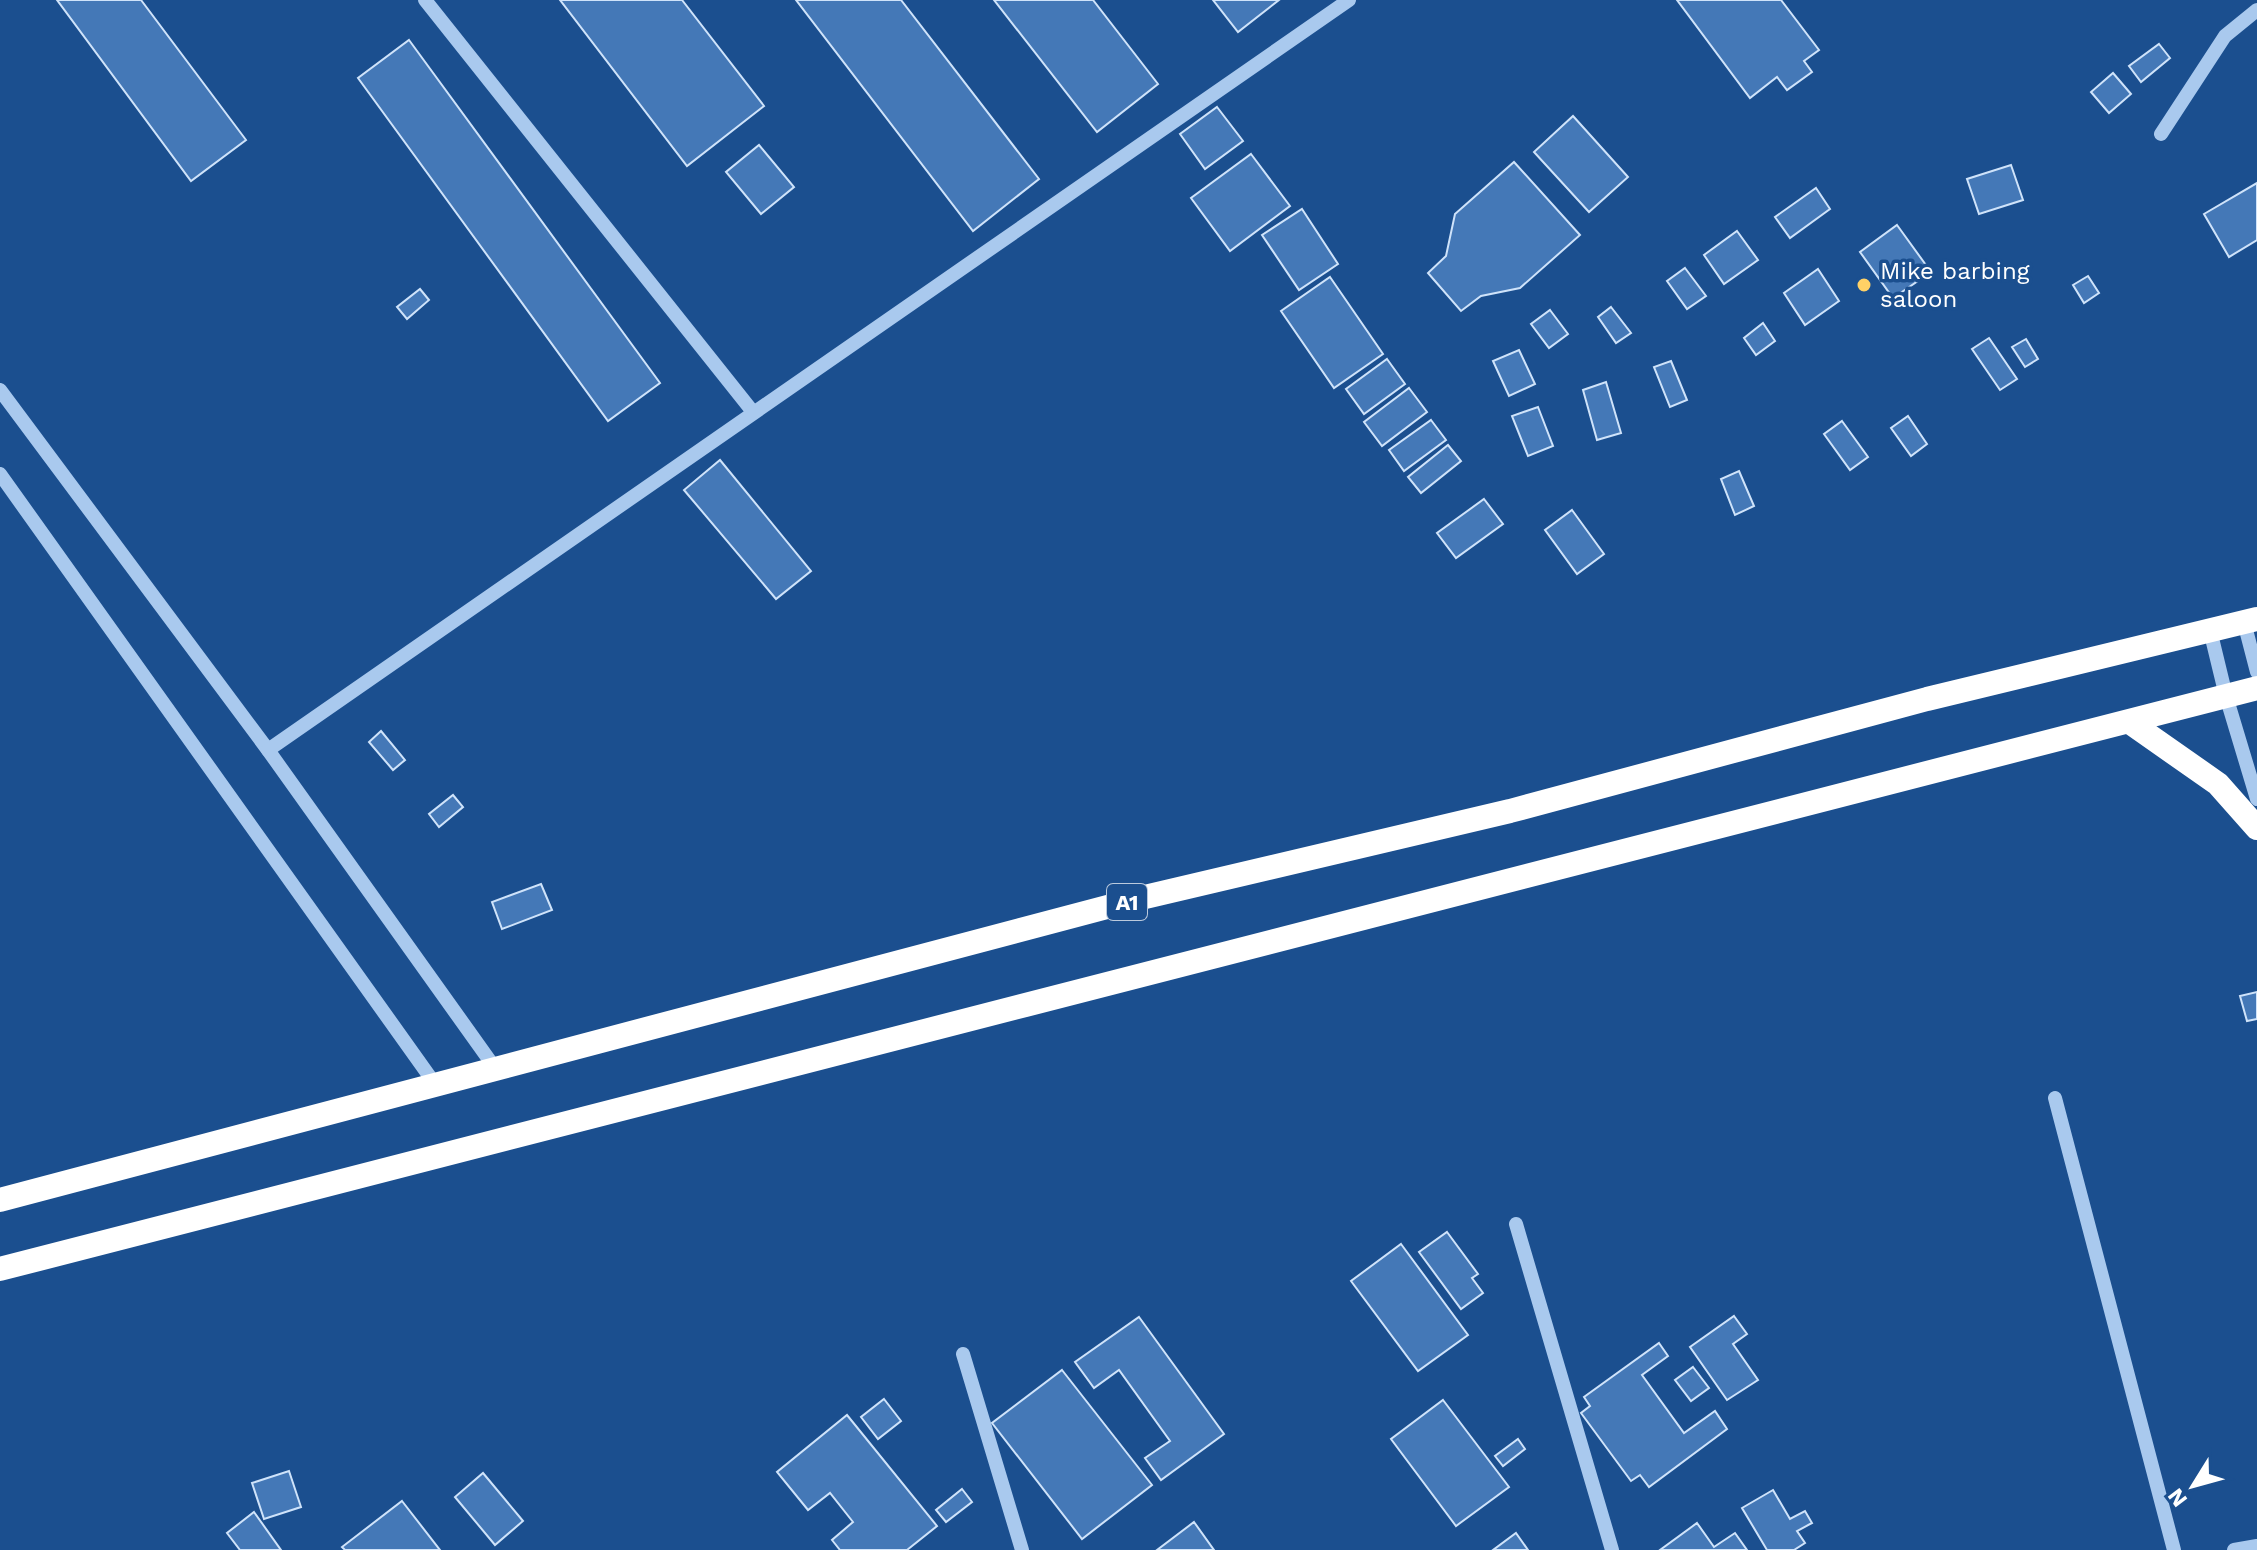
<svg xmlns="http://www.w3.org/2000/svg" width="2257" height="1550" font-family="'Work Sans',sans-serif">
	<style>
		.building { fill: #4478b7; stroke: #cfe3fa; stroke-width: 2 }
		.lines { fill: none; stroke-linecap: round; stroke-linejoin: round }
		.minor { stroke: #a9c9ee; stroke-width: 14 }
		.highway { stroke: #fff; stroke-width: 24 }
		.poi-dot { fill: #ffd166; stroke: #1b4f8f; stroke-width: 3 }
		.labels { text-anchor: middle; stroke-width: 7; stroke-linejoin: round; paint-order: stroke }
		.shield { fill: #1b4f8f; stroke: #bbcadd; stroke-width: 2 }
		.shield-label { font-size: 22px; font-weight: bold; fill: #fff }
		.poi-label { font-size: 24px; fill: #fff; stroke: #1b4f8f; text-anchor: start }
	</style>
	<rect width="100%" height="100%" fill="#1b4f8f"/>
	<g class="building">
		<polygon points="57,0 141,0 246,140 191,181"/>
		<polygon points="560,0 682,0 764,106 687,166"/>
		<polygon points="796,0 901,0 1039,179 973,231"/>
		<polygon points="994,0 1093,0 1158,84 1097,132"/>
		<polygon points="1213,0 1279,0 1238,32"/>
		<polygon points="1677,0 1781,0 1819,50 1804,61 1812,72 1787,90 1777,77 1750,98"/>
		<polygon points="409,40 660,383 608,421 358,78"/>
		<polygon points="2159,44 2170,58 2141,82 2129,66"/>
		<polygon points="2113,73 2131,94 2109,113 2091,92"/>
		<polygon points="1217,107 1243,141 1205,169 1180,134"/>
		<polygon points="1573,116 1628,177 1589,212 1534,152"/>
		<polygon points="759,145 794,187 761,214 726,172"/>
		<polygon points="1251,154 1290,206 1230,251 1191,198"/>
		<polygon points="1514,162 1580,235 1520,288 1481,296 1461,311 1428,273 1446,256 1455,214"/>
		<polygon points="2011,165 2023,200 1979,214 1967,179"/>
		<polygon points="2257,183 2257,240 2229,257 2204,214"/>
		<polygon points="1816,188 1830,209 1790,238 1775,217"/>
		<polygon points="1302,209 1338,264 1299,290 1262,235"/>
		<polygon points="1897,225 1931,272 1893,298 1860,252"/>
		<polygon points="1737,231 1758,260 1724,284 1704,255"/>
		<polygon points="1685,268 1706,296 1687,309 1667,281"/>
		<polygon points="1818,269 1839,301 1805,325 1784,293"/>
		<polygon points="2088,276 2099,293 2084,303 2073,285"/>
		<polygon points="1330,277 1383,354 1334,388 1281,311"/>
		<polygon points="420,289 429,300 407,319 397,307"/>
		<polygon points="1611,307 1631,333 1616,343 1598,317"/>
		<polygon points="1550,310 1568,334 1549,348 1531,324"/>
		<polygon points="1763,323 1775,341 1756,355 1744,338"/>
		<polygon points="1989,338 2017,379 2000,390 1972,349"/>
		<polygon points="2026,339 2038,359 2025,367 2012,347"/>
		<polygon points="1519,350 1535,384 1509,396 1493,361"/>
		<polygon points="1387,359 1405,384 1364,414 1346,389"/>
		<polygon points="1671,361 1687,400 1670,407 1654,367"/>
		<polygon points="1606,382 1621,433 1597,440 1583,390"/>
		<polygon points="1409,388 1427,412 1382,446 1364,422"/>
		<polygon points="1538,407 1553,446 1528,456 1512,416"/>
		<polygon points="1908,416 1927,444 1911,456 1891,428"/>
		<polygon points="1431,420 1446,440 1404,471 1389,450"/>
		<polygon points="1842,421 1868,457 1850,470 1824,434"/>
		<polygon points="1448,445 1461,461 1421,493 1408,477"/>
		<polygon points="720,460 811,571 776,599 684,490"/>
		<polygon points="1739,471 1754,506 1735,515 1721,479"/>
		<polygon points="1484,499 1503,524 1456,558 1437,533"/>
		<polygon points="1572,510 1604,554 1577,574 1545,530"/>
		<polygon points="381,731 405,760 393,770 369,742"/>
		<polygon points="453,795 463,807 439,827 429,814"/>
		<polygon points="541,884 552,910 502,929 492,902"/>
		<polygon points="2257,992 2257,1019 2247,1021 2240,996"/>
		<polygon points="1447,1232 1478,1274 1472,1278 1483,1293 1461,1309 1419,1252"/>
		<polygon points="1401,1244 1468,1335 1418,1371 1351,1281"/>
		<polygon points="1734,1316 1747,1334 1733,1344 1758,1380 1727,1400 1690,1347"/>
		<polygon points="1139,1317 1224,1434 1161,1480 1145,1458 1170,1441 1119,1370 1094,1388 1075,1362"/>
		<polygon points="1659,1343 1668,1356 1642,1375 1684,1433 1715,1411 1727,1429 1649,1487 1640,1475 1631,1481 1581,1413 1590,1406 1584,1397"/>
		<polygon points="1693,1367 1709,1388 1691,1401 1675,1380"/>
		<polygon points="1062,1370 1152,1485 1082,1539 992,1423"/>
		<polygon points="884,1399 901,1421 878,1439 861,1417"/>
		<polygon points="1443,1400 1509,1487 1456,1526 1391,1439"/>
		<polygon points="847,1415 937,1526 907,1550 840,1550 832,1540 853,1522 830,1493 808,1510 777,1472"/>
		<polygon points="1518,1439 1525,1449 1503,1466 1495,1456"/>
		<polygon points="289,1471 301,1507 264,1519 252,1483"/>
		<polygon points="483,1473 523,1521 495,1545 455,1497"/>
		<polygon points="962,1489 972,1502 946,1522 936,1510"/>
		<polygon points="1773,1490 1790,1519 1805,1511 1812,1523 1797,1531 1805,1543 1794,1550 1767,1550 1742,1508"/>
		<polygon points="402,1501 440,1550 345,1550 342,1547"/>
		<polygon points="254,1512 281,1550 240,1550 227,1533"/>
		<polygon points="1194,1522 1214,1550 1157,1550"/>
		<polygon points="1697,1523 1714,1547 1735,1533 1747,1550 1660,1550"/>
		<polygon points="1516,1533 1528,1550 1493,1550"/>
	</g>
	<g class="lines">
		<g class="minor">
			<polyline points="425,0 753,412"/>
			<polyline points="2161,134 2225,36 2257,10"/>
			<polyline points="0,390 268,750 495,1068"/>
			<polyline points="0,474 435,1084"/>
			<polyline points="2244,622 2257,672"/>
			<polyline points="2210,630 2226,696 2257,799"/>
			<polyline points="268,750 1349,0"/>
			<polyline points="2055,1098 2174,1550"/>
			<polyline points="1516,1224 1612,1550"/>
			<polyline points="963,1354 1022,1550"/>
			<polyline points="2234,1550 2257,1546"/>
		</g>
		<g class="highway">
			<polyline points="2131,723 2218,784 2257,828"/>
			<polyline points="0,1200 1145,897 1510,811 1927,699 2257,619"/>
			<polyline points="0,1269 2257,688"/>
		</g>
	</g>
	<circle class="poi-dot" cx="1864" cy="285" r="8"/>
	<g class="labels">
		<rect class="shield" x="1107" y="884" width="40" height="36" rx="6"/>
		<g class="shield-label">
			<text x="1127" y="910">A1</text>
		</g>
		<g class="poi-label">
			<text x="1880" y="279">Mike barbing<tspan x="1880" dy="28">saloon</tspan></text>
		</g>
	</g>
	<g transform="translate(2193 1486) rotate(233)" stroke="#1b4f8f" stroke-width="6" paint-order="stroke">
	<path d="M0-6L14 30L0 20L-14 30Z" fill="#ffffff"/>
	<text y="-12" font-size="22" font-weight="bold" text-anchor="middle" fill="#ffffff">N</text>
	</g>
</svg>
